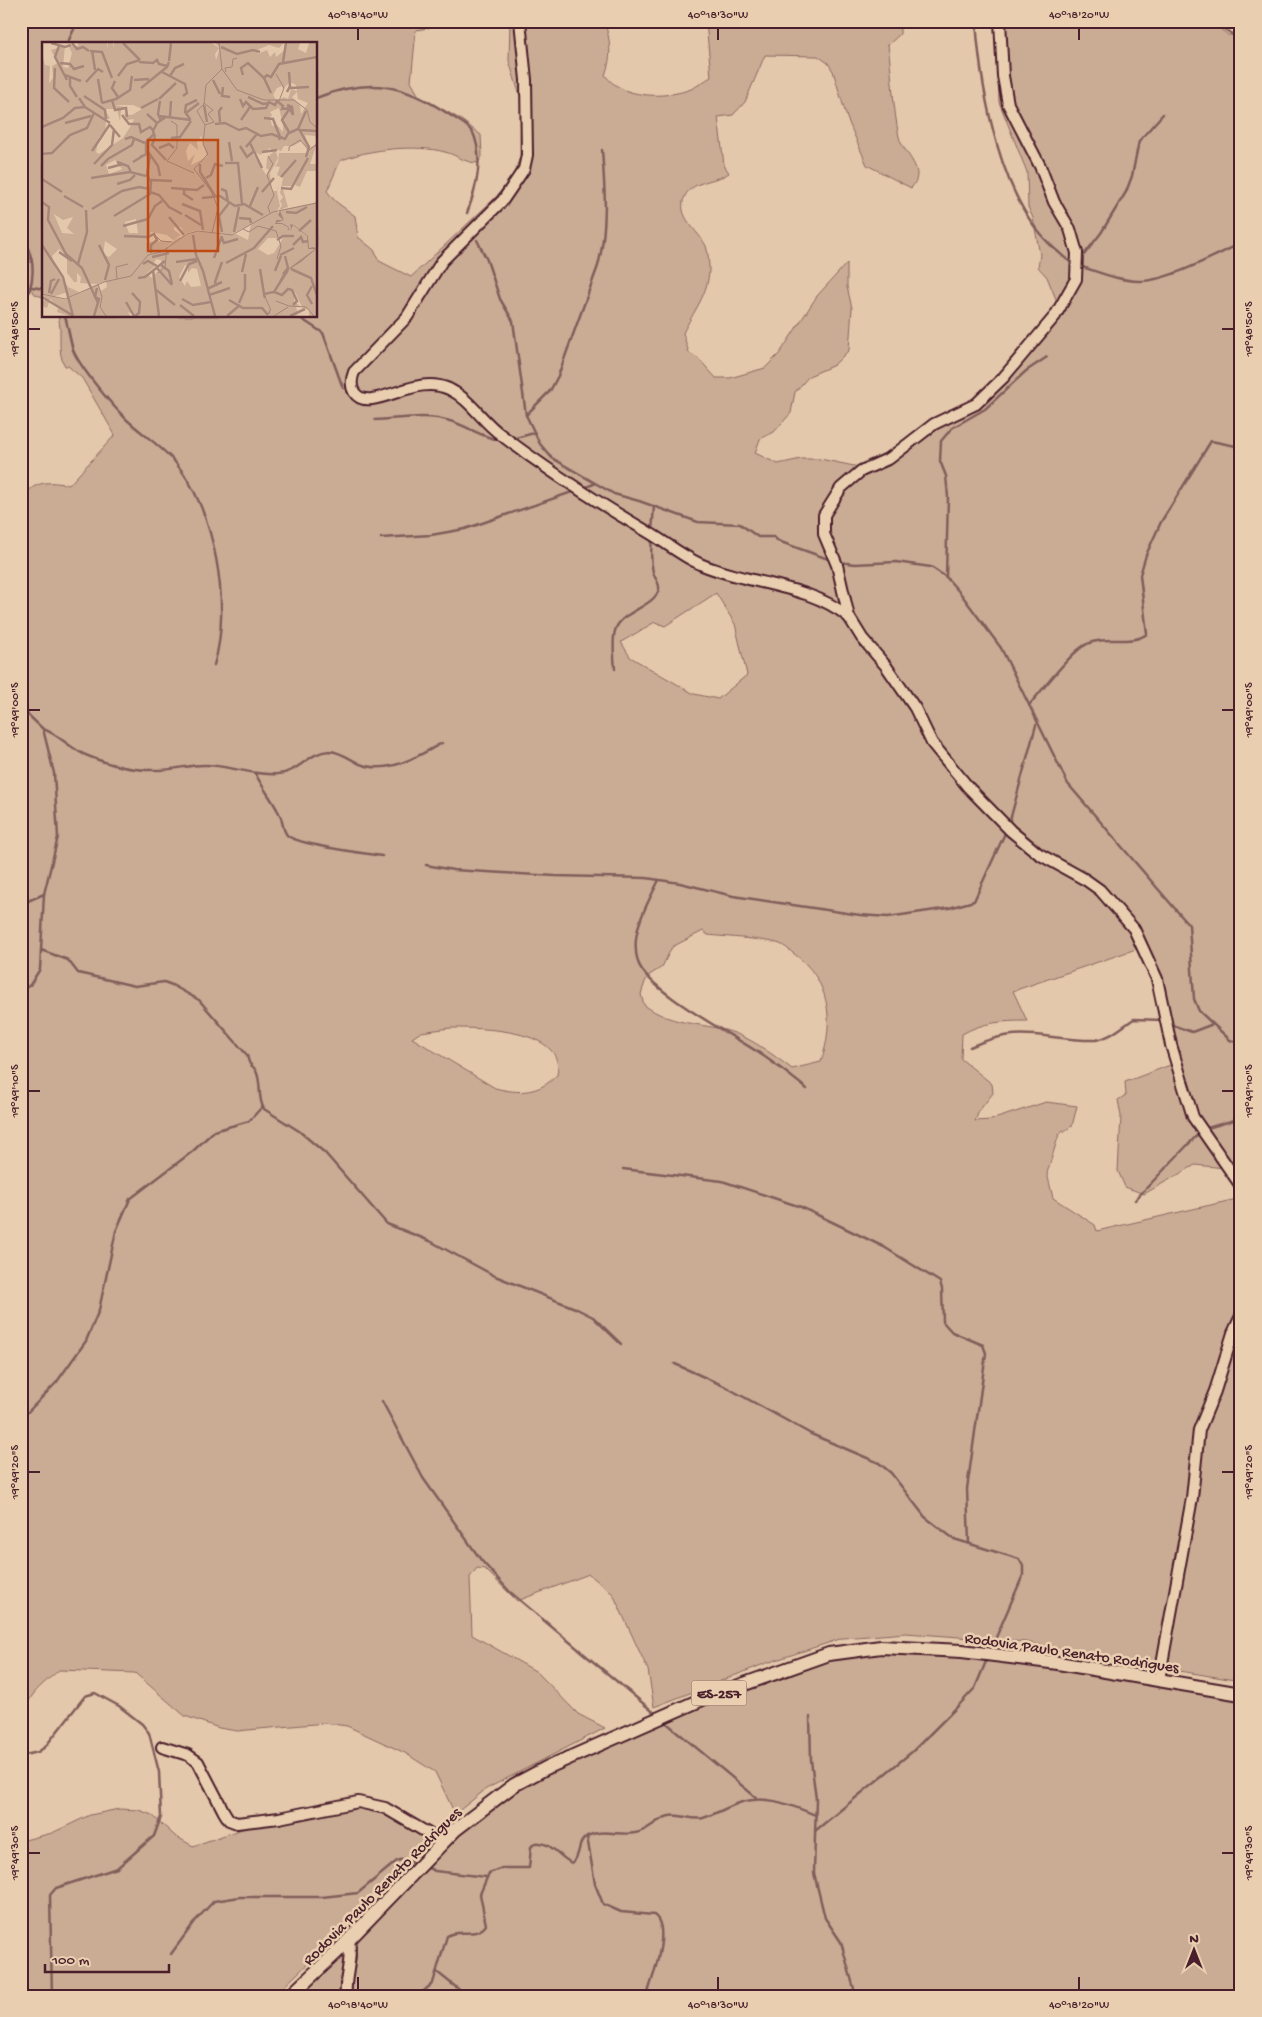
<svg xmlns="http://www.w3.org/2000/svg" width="1262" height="2017" font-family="'Gochi Hand',sans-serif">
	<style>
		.green { fill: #caac95; stroke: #8a6660; fill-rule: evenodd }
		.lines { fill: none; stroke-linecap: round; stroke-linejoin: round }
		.stream { stroke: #825d5a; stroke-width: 2.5 }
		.minor-casing { stroke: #4a1f2b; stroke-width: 14 }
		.major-casing { stroke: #4a1f2b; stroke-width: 16 }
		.minor { stroke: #e9cfb0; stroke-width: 10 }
		.major { stroke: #e9cfb0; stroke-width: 12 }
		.ticks { fill: none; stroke: #4a1f2b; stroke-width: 2 }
		.labels { text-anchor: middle; stroke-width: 5; stroke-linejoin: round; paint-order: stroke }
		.shield { fill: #e9cfb0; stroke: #7a5453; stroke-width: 1 }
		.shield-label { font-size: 15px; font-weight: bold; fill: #4a1f2b }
		.street-label { font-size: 16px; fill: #4a1f2b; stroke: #e9cfb0 }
		.inset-river { fill: none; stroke: #a8877a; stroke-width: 2.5 }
		.inset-road { fill: none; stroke: #a68478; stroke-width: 1 }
		.view { fill: #c04a14; fill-opacity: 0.15; stroke: #c04a14; stroke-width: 2.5 }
		.inset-edge { fill: none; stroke: #4a1f2b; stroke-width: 2.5 }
		.neatline { fill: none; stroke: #4a1f2b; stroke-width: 2 }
		.ticks-label { font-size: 12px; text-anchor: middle; fill: #4a1f2b }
	</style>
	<rect width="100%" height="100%" fill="#e3c8ab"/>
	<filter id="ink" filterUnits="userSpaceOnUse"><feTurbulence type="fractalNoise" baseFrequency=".02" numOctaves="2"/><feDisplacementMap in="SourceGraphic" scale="10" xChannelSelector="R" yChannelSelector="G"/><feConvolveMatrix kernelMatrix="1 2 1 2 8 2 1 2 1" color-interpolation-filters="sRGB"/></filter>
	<g filter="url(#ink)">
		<g class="green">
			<path d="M21 21H471L416 30 411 82 419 96 460 119 481 135 482 156 478 163C465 163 457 155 445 152 416 144 367 149 340 161L327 191 335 201 355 216 358 237 374 250 379 261 411 277 495 198 513 176 520 157 521 99 509 61 510 21H604C611 40 612 57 605 75 622 99 665 99 691 89 698 86 705 80 711 77L706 21H900V34L888 45C892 75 893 107 899 137 904 155 928 170 911 188L867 165 847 118 833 71 828 63 818 56 765 55 745 102 733 115 718 117 724 165 729 173C716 182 693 180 685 196 675 216 698 230 706 246 708 252 709 262 709 269 709 293 693 312 683 333L689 353 699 359 716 378H730L765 368 780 353 817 296 847 263V287L852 308 849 350 834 365 809 376 795 392 791 413 774 432 760 439 755 453 778 464 801 459H820L859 467 974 403 1060 309 1047 277 1038 267 1040 255 1033 218 1028 207 1027 172 999 102 997 21H1210L1228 35 1241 36V1178L1236 1169 1195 1165 1144 1194 1125 1187 1118 1171 1121 1116 1118 1100 1126 1095 1125 1082 1173 1064 1162 995 1139 948 1013 991 1027 1021C1003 1021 983 1022 962 1034L961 1059 992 1084 993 1093 979 1111 975 1121 991 1120 1046 1102 1077 1106 1072 1126 1059 1134 1047 1173 1053 1198 1095 1225 1097 1231 1241 1198V1681L1124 1662 1026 1642 906 1633 843 1638 764 1664 654 1707 648 1670 613 1594 589 1574 517 1601 485 1569 477 1568 470 1577 472 1635 537 1672 578 1714 605 1728 486 1789 455 1814 435 1772 405 1753 347 1726 325 1723 237 1731 219 1728 185 1716 135 1673 59 1670C45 1683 25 1695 25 1717 24 1728 26 1738 21 1749V501C33 480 48 481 69 485L115 435 82 378 68 366H65C56 352 63 332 58 316H316V44H44V297L36 295 24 282V257L21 248ZM716 593 735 624 747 675 718 699 694 694 630 657 621 642 655 622 665 626ZM703 931 708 935C725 937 767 939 780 944 785 946 789 950 793 953 830 979 835 1021 821 1062L792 1069C772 1054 749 1036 725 1030 694 1022 672 1025 644 1005L641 994 645 982 648 976 662 967 672 947ZM450 1028C479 1028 567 1028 557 1075 539 1094 519 1094 495 1088L412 1038 421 1032Z"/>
			<polygon points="906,1647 1241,1694 1241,1996 293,1996 494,1801 617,1737 845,1651"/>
			<polygon points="356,1800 430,1834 343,1930 274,1996 21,1996 21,1841 52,1833 90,1815 119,1809 139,1810 152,1815 175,1836 193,1846 274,1818"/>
		</g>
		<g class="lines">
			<g class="stream">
				<path d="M976 21C981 91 1000 203 1056 250 1062 255 1067 261 1074 264"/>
				<polyline points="1212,21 1241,40"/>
				<polyline points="21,23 23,21"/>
				<polyline points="67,44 75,27 81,21"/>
				<path d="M316 98C370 77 404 84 450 115 459 121 472 127 475 138 483 162 476 190 467 213"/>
				<path d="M21 237C37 257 36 286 21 305"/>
				<polyline points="477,240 487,260 500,299 513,321 526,415 540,444 552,458 614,494 639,501 698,522 740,524 758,537 774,537 778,541 831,560"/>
				<polyline points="1080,260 1101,233 1126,192 1132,176 1139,141 1163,114"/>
				<path d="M1079 266C1099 272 1119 281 1139 281 1165 282 1217 255 1241 243"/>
				<polyline points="32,287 44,289"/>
				<path d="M65 316C68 327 70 339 73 350 81 369 111 404 126 419 142 434 161 446 175 462 215 509 232 607 214 665"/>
				<polyline points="297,316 323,333 343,388"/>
				<path d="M526 415 550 391 558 376 598 266C608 227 605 190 602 150"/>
				<path d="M375 420C400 419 426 413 450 421 468 426 484 439 502 440"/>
				<polyline points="512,439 534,433"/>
				<polyline points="583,488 594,484"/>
				<polyline points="652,532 654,506"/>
				<polyline points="381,538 431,535 465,529 575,491"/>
				<polyline points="839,562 855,564 896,562 931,567 946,577 961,594 1001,648 1068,784 1189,925 1194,999 1199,1011 1230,1040 1236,1042 1241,1040"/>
				<polyline points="946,577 948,497 946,476 940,461 941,441 952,428 985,409 1026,371 1047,357"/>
				<path d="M615 669C614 657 612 642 615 631 620 611 655 607 659 589 660 584 656 580 654 575 650 564 651 549 652 537"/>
				<path d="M1029 705C1042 691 1071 651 1087 644 1105 635 1130 646 1147 634L1140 575 1146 555 1161 522 1211 441 1241 447"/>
				<polyline points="21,708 43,729 54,773 58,837 44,894 40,969 30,985 21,991"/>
				<path d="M43 729C59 734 71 750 88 756 110 765 135 771 158 770 175 770 191 764 207 765 231 766 254 776 278 774 298 773 309 752 329 751 340 751 351 760 360 764 388 775 419 756 442 743"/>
				<path d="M255 773C262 787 272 799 279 813 283 820 282 829 287 835 296 845 365 853 382 856"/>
				<polyline points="1009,824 1036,725"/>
				<polyline points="426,865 453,870 555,876 646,878 680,883 733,896 860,915 888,917 949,908 974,901 1006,831"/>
				<path d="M659 880C647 904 629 934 638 962 647 991 735 1036 762 1055 777 1065 792 1077 807 1089"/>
				<polyline points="21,904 44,894"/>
				<path d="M41 950 68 960 78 973 135 986 164 982 172 985 199 1000 247 1055C250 1069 251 1062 256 1071 262 1082 257 1098 264 1109L299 1131 325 1153 387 1224 430 1241 495 1276 575 1308 593 1317 621 1344"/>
				<polyline points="1169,1024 1192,1032 1213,1024"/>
				<path d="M970 1047C1023 1023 1044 1041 1096 1040 1112 1037 1121 1027 1134 1019L1162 1020"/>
				<polyline points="1204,1129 1241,1118"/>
				<polyline points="623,1169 722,1181 801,1207 884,1247 940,1282 942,1289 943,1322 952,1332 983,1345 986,1353 967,1489 969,1543"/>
				<polyline points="1135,1200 1200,1132"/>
				<polyline points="675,1364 724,1386 811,1434 879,1463 891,1473 925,1517 954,1539 1019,1559 1023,1566 1023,1575 991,1649"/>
				<polyline points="382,1401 423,1478 481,1560 510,1592 657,1715"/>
				<polyline points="21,1419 56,1383 86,1341 99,1310 116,1231 130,1199 193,1151 214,1131 249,1121 262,1107"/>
				<polyline points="810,1717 811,1760 816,1799 814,1873 825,1918 841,1942 856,1996"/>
				<polyline points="663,1720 758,1799"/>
				<polyline points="21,1756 38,1752 45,1747 85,1696 95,1693 119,1706 142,1724 149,1733 159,1772 161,1817 154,1836 117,1868 56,1888 50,1895 52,1996"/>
				<polyline points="815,1831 913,1751 958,1706 975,1688 987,1659"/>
				<path d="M587 1836 595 1884 603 1904 621 1912 654 1915C672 1928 652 1978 647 1996"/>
				<polyline points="426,1867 435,1871 486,1877"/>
				<polyline points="171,1954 196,1920 214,1901 240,1897 322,1897 358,1893 397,1861 404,1859 416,1864"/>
				<polyline points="437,1972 467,1996"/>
				<path d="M418 1996 433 1983 447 1936C459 1928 476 1939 486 1925L480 1894 489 1873 502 1868H529L531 1847 535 1843C552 1841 558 1857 572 1863 581 1857 577 1842 586 1837 600 1828 620 1836 635 1833 649 1831 656 1819 669 1816 680 1813 692 1821 703 1818 716 1814 729 1806 742 1802 767 1794 792 1806 816 1815"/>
			</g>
			<g class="minor-casing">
				<g id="minor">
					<path d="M520 21 526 80 527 155 524 169 503 200 442 261 407 317 354 372C348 387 354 401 372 399 398 395 422 377 449 389 470 399 482 421 500 434 547 470 597 502 648 532 665 542 682 556 700 564 748 585 807 583 849 617"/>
					<polyline points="1000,21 1003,76 1008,104 1040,166 1054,202 1070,229 1077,253 1076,279 1055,316 1003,378 976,404 934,424 890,458 861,471 841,488 824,515 824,534 837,565 849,617 862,638 886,666 915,708 932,743 968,787 1011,831 1039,854 1086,880 1100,890 1134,929 1157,979 1171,1045 1193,1117 1241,1186"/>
					<polyline points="1159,1680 1192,1498 1199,1430 1215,1391 1233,1333 1241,1316"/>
					<polyline points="162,1747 188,1755 198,1762 224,1812 229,1820 237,1823 279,1818 358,1802 385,1808 443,1842"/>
					<path d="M346 1996C344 1975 353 1961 349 1940"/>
				</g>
			</g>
			<g class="major-casing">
				<polyline id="major" points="290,1996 337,1952 455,1830 514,1785 546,1768 705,1698 829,1654 881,1647 962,1651 1058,1663 1241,1694"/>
			</g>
			<use href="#minor" class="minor"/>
			<use href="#major" class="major"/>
		</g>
	</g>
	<path class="ticks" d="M358 28V40M718 28V40M1079 28V40M28 329H40M1222 329H1234M28 710H40M1222 710H1234M28 1091H40M1222 1091H1234M28 1472H40M1222 1472H1234M28 1853H40M1222 1853H1234M358 1977V1990M718 1977V1990M1079 1977V1990"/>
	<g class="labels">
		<rect class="shield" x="691.5" y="1680.5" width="55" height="25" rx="4"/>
		<g class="shield-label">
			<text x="719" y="1698">ES-257</text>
		</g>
		<g class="street-label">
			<text transform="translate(1072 1651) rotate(8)" y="6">Rodovia Paulo Renato Rodrigues</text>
			<text transform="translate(381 1885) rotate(-45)" y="6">Rodovia Paulo Renato Rodrigues</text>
		</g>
	</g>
	<g transform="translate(42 42)">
		<rect width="275" height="275" fill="#e3c8ab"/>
		<path d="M36 1H65V7L66 1H71V7L72 1H170L177 6 173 12 174 18 178 6 173 1H242L237 6 227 3 215 8 216 12 225 8 228 15 233 10 234 15 244 7V1H258L256 7 264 11 267 1H275V98L273 94 263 93 267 107 275 101 268 122H275V129H265L258 145 253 143 256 133 249 144H240L246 165 237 168 240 163 238 159 241 155 238 151 241 136 235 133 238 125 232 124 228 131 230 149H235L238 139 235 150 238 164 235 169 241 178 233 179 234 182V179L242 178 238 168 275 160V274H267V268L260 265 253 250 252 259 259 265H254L256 272 253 274H226L229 267 225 274H95L86 270 88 274H27L15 270 16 265 8 257 5 266 0 264V259L4 258 1 252 23 258 56 242 59 249 65 245 64 239 55 242 38 241 39 235 35 231V240H32L25 231V214L17 207 10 214 14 227 26 245 37 250 28 255 25 250 11 255 0 251V12L3 23 8 24 7 41 11 36 10 24 16 21 9 8 23 4 21 25 26 26 30 11 26 3 36 4ZM248 40 254 43 255 49 249 47 246 57 242 55 235 59 231 53 235 46 240 44 241 47ZM255 50 256 57 266 61 259 72 258 63 250 55ZM73 63H91L100 67 90 73 82 72 85 78 92 77 90 82 81 96 57 112 54 110 57 95 63 91 64 78 68 76 62 67H75L78 79 79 68 83 65ZM237 66 241 83V90L235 83 230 84 228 75 230 73 228 70ZM159 94 165 115 149 123 153 112 146 119 144 109 148 101 156 108 155 100ZM260 99 267 111H237L236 120 234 123 232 124 236 116 233 107 239 109 242 104H251ZM228 106 231 110 225 116 224 126 227 128 224 133 211 112 213 110 218 113ZM73 118 80 127 67 132 64 123ZM12 172 21 178 31 175 25 186 32 192 20 191ZM94 177 96 191H87L83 180ZM209 182 206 198 194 192 185 193 156 189 133 197 122 208 130 199 104 200 109 190 125 193 131 198 139 193 132 188V185H139L142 192 156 188 188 193ZM226 196H241L232 211 226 213 216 207ZM63 199 75 207 67 215 61 212ZM114 217 119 218V225L110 236 104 232 113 224 108 220 112 221ZM143 223 146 224V231L150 226 155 227 159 244 149 245 145 239 143 244 137 235Z" fill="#caac95" fill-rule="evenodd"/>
		<path d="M238 168 242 178 234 181H240L247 185V188L249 187 248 182 252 183 266 194 267 206 272 205 274 207 259 220 243 230 232 250 226 252H222L229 267 228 271 225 274 228 267 221 252 232 249 242 230 273 207H266L265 194 251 183 249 188H245L247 186 240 182H233L234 178H241L236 173Z" fill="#a8877a"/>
		<path class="inset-river" d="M9 1 23 5 29 3M30 1 35 7 41 5 47 9M81 1 98 18M17 4 13 15 25 38M179 5 195 12 211 8 218 10M50 8 53 28M48 9 60 10 70 36M127 19 129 1M97 20 111 21 115 18 117 22 125 24M241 20 244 1M18 21 28 22 32 27 42 24M13 26 12 46 27 60M120 30 143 42 145 51 141 54M23 33 39 39M201 33 199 26 206 21 222 36 229 51M76 34 85 22 98 18M128 34 133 26 142 22M28 35V44L35 55M222 36 225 33 229 35 237 22 275 15M56 37 60 61M92 38 107 37M171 38 178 52M73 39 70 46 76 55M44 40 56 27 61 30M181 45 180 54 188 55M99 46 125 25 127 20M248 46 267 45M245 50 248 44 247 30M42 54 63 68 64 77M206 55 221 62 227 61M37 56 43 65 68 81M117 57 134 41M198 57 201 64 204 60 211 67 224 66 227 60 233 63 235 59 241 64 240 67 248 66 240 78 247 90 243 97 238 95 237 98M70 58 73 68 84 66 85 75M118 59 116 72 119 79M60 61 74 57 88 48 90 34M162 63 165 80M245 63 250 65 251 73 248 67M99 66 116 57M144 71 157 61M105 72 115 81 124 75M80 73 87 82H97L99 90 108 85 111 88M117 74 149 78M128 74 129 59M222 76 231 77 238 95M148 77 143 70 144 63 155 58M199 78 208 65M178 80 177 69 180 65M23 81 49 74M173 82 183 81 197 88 204 86 219 94 230 92 237 95M68 83 78 95M0 85 21 76 33 66 43 65M257 87 267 105 264 115M258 88 275 89M247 91 256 87 264 69M113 95 110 103 124 118M113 95 111 89 115 81M129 96 138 95 149 79M83 97 89 95 103 101M187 100 190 119M208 101 220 126M198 104 205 115 211 110M204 105 215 92M117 106 127 102 132 106M50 109 68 82M220 110 235 108M104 111V100L112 92M0 112 10 111 28 93 45 86 52 71M98 115 107 111 116 124 118 134M75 120 86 124 89 130M91 120 104 112M183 121H196L200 162M52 122 70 103 72 87M158 122V130L173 154M59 124 66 117 90 103 92 97M66 126 81 122M239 135 254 118M49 136 88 130 104 134M164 136 169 133 173 122 181 124M0 137 20 150M109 138 130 139M75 142 88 138 93 133M129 146 155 148 162 143M142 146V152L151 158M239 146 249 147 266 116M179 147 184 149 186 160M108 150 117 153 127 165 140 172M220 150 232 136M22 154 41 165M160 156 178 154 193 164 202 162 221 173M0 160 7 165 6 178 24 212 40 226 56 261M140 162 158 169 161 188M208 164 216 145M50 167 80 149 97 145 108 147M244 170 254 171 265 165M143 173 159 183M72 174 108 152 109 140 105 133 108 113M127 175 142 193M197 176 208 177 209 181M81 184 106 177 113 164 120 159M257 189 269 178M180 190 177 174 187 161M192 190 197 165M151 193 154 213 161 229 173 274M82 194 106 195 112 192 115 198 109 203V211M180 196 182 201 196 197M235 198 241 194H252M0 203 21 235 31 274M57 203 67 223 63 238M251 203 259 195 261 200 266 199M17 210 30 219M238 213 252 206M110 215 127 211M172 216 180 194M134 220 155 217M184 221 212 206 231 184M36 222 45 190 44 168M101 222 106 219 115 224M119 223 127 229 130 242M115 226 130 243M218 227 222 252M249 227 269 236 275 253M111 228 117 274M233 229 239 214M200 230 204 212M241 232 246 226 243 214M96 236 103 235 123 219M138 239 147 222 155 219M175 244 173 240 180 220M270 244 265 253 270 262M113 247 133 263M165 247 180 240M232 250 240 253 246 247 250 248 255 259 251 263M7 251 9 239 13 237M90 251 98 260 97 271 93 274M9 252 17 237M167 253 188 246M0 255 30 273M223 256 222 252 232 250 246 228M140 257 151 263 169 260M187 258 201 266H220L226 273M84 260 92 274M197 261 203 247V232M138 263 152 274M52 274 57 257 53 255 55 246M185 274 198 263M248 274 263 267"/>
		<path class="inset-road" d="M177 1 180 27 195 48 222 58H252L265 68 268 80 275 86M184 30 183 26 190 25 191 17 195 16M234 32 242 46 237 59M162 61 171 68 166 72 172 80 163 83M129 79 135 83V106L125 119 152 131M247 109V105L258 98 267 108 275 102M226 114 231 122 225 133 232 153 226 165 228 171M201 187 207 190 216 184 234 189 239 204 235 217M170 191 176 166 169 149 152 127 166 112 161 102 163 83 155 69 162 62 164 43 180 27M115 195 119 199 130 200M116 231 123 225 125 206M75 237 74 225 86 222M56 242 60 255 58 265 64 274M0 252 23 257 62 240 89 234 106 213 119 210 145 192 156 189 190 193 231 170 275 161M234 259 247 264 264 265 272 274M232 274 246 265"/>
		<path class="view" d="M106 98H176V209H106Z"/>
		<rect width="275" height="275" class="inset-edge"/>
	</g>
	<rect width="1262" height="2017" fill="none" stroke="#e9cfb0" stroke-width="55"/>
	<g transform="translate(1194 1950)" stroke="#e9cfb0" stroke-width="4" paint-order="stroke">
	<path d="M0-4L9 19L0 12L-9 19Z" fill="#4a1f2b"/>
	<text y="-8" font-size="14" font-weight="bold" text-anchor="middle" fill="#4a1f2b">N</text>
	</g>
	<path d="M45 1964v8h124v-8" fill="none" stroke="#4a1f2b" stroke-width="2.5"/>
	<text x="52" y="1964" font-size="15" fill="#4a1f2b" stroke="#e9cfb0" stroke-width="4" paint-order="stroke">100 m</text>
	<rect x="28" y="28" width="1206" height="1962" class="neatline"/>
	<g class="ticks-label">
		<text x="358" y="18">40°18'40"W</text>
		<text x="718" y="18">40°18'30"W</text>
		<text x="1079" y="18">40°18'20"W</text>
		<text transform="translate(14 329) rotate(-90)" y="4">19°48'50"S</text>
		<text transform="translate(1248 329) rotate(-90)" y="4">19°48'50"S</text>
		<text transform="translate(14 710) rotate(-90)" y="4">19°49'00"S</text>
		<text transform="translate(1248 710) rotate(-90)" y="4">19°49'00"S</text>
		<text transform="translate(14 1091) rotate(-90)" y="4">19°49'10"S</text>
		<text transform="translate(1248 1091) rotate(-90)" y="4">19°49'10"S</text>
		<text transform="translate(14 1472) rotate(-90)" y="4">19°49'20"S</text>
		<text transform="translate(1248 1472) rotate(-90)" y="4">19°49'20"S</text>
		<text transform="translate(14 1853) rotate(-90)" y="4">19°49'30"S</text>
		<text transform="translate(1248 1853) rotate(-90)" y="4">19°49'30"S</text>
		<text x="358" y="2008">40°18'40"W</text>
		<text x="718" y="2008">40°18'30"W</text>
		<text x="1079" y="2008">40°18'20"W</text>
	</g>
</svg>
